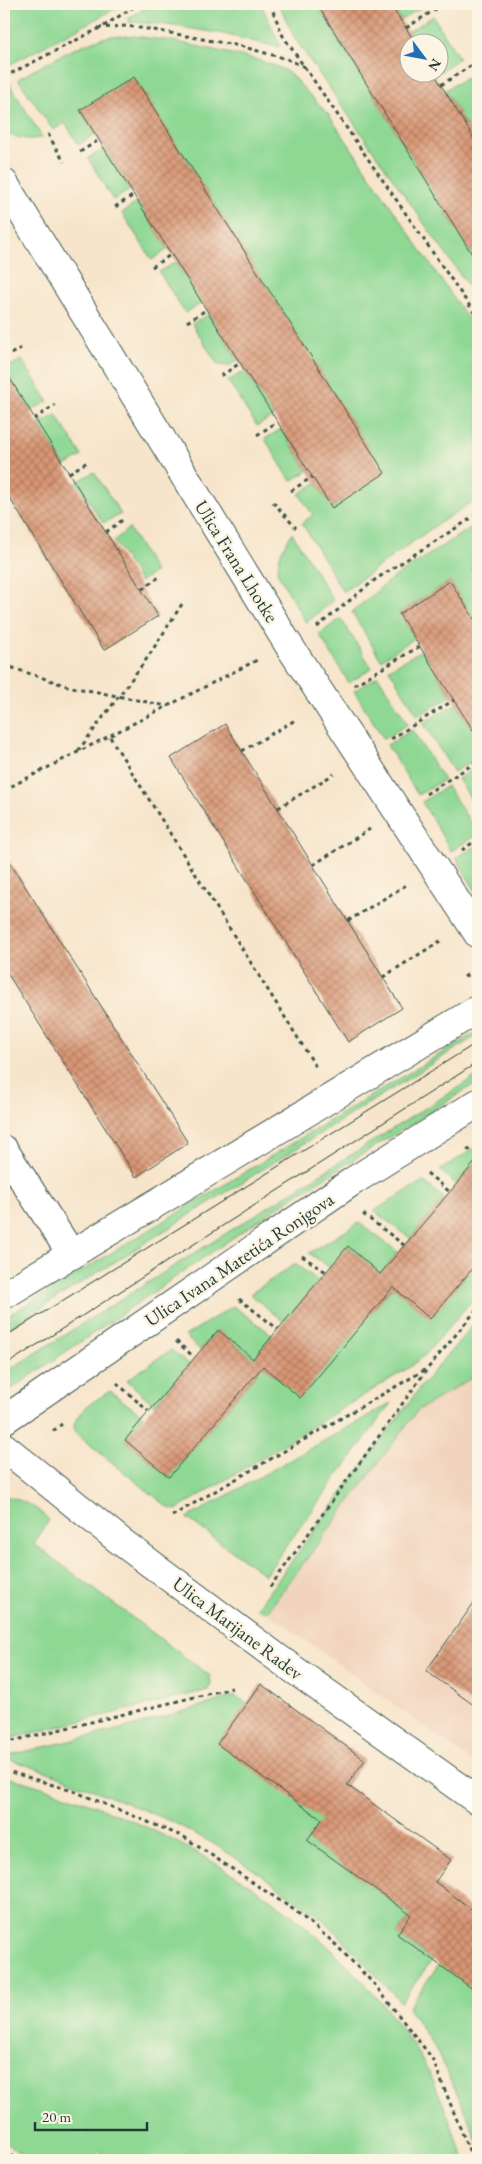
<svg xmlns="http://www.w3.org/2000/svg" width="482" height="2164" font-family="'EB Garamond',serif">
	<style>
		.built { fill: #f2d4be }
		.grass { fill: #8ed894; stroke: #568a64 }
		.building { fill: url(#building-cross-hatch) }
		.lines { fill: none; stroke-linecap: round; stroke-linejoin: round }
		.minor-casing { stroke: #3f564b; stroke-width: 30 }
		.tertiary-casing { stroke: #3f564b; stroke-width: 30 }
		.path { stroke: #3f564b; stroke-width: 3; stroke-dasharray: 4 4; stroke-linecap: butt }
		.minor { stroke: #fff; stroke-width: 28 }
		.tertiary { stroke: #fff; stroke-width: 28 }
		.tram { stroke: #1f3d34; stroke-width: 1 }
		.labels { text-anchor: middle; stroke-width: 5; stroke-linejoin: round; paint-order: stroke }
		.street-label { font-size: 19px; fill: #1f3d34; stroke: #fcf5e5 }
	</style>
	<defs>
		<pattern id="building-cross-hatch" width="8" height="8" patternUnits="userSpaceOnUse" patternTransform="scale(1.25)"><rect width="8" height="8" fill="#d99675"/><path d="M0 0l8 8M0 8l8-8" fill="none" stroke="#af7c61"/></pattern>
	</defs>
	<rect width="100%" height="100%" fill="#fcf5e5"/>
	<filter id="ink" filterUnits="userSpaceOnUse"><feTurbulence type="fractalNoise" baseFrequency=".02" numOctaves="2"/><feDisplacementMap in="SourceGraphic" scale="10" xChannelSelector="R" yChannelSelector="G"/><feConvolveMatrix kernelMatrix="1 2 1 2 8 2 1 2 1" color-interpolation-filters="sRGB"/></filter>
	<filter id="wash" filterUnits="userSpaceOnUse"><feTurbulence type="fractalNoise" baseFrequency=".0096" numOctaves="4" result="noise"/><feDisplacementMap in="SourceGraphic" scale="20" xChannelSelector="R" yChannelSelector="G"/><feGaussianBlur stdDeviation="1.12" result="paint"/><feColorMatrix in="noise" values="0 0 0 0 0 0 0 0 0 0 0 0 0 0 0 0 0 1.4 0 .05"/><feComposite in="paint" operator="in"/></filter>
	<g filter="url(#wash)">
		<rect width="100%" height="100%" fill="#f7e5cb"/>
		<polygon class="built" points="478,1374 478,1766 267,1612 417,1411"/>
		<g class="grass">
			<polygon points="4,4 6,6 10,4 124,4 11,64 4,52"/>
			<polygon points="152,4 261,4 280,45 277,47 219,33 160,24 129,22 129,18"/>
			<polygon points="279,4 317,4 478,264 478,300 295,39"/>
			<polygon points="390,4 425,4 425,5 401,20"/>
			<polygon points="433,16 459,58 440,72 440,42 415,42 408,32"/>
			<path d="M111 36H133L173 41 254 59 276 66 289 73 328 114 478 334V498L432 528 343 592 302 523 313 515 299 494 316 483 332 507 384 473 134 77 81 110 95 134 79 145 65 123 53 130 18 79C48 63 78 43 111 36Z"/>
			<polygon points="470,76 478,89 478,132 472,135 445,90"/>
			<path d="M9 83 42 137C29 142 16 137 4 133V86Z"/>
			<polygon points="105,149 130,190 113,200 88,158"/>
			<polygon points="138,202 168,249 152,260 122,213"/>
			<polygon points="176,262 202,303 185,313 159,272"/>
			<polygon points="209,314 238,360 229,366 218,365 192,324"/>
			<polygon points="22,360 48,401 31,411 4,369"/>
			<polygon points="245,371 274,416 257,426 228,381"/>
			<polygon points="56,415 82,456 65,466 39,424"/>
			<polygon points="281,429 308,471 291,481 265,439"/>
			<polygon points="94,472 121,514 103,523 77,482"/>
			<polygon points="478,523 478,564 471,569 478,580 478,625 450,581 399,613 415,638 381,660 352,612 390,580"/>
			<polygon points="129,528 155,572 140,582 114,541"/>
			<polygon points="292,533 333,600 306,623 277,572 281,552"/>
			<polygon points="341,619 372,668 349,683 319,634"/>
			<polygon points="422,650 451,696 418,716 389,669"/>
			<polygon points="378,676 408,724 384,739 354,691"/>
			<polygon points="456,704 478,738 478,757 454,772 423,723"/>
			<polygon points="412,730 444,780 418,795 387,745"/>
			<polygon points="478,766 478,810 458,779"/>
			<polygon points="447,786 478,834 451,851 422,802"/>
			<polygon points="478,845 478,895 456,858"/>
			<polygon points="478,1031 478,1035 4,1331 4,1318"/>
			<polygon points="478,1075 478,1082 281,1205 4,1394 4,1373"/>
			<polygon points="478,1146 478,1163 476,1161 456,1184 440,1170"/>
			<polygon points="423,1181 444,1198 410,1238 374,1211"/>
			<polygon points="359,1223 398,1252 380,1274 348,1246 330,1268 309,1253"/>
			<path d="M478 1262V1293L425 1355 410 1367 176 1510 169 1508 74 1432C72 1412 95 1401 110 1391L143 1416 125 1440 169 1477 263 1366 300 1397 393 1287 430 1318Z"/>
			<polygon points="295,1264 319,1281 284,1322 250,1294"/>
			<polygon points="233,1306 273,1335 253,1359 218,1330 200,1350 185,1336"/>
			<polygon points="478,1319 478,1374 417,1411 267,1612 257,1608 422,1385"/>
			<polygon points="171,1350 189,1364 154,1405 127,1380"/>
			<polygon points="391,1403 265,1575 187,1518"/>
			<path d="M4 1496C21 1499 37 1507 49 1520L34 1544 210 1676 211 1683 208 1690 4 1740Z"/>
			<polygon points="235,1696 247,1703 322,1820 308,1839 411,1915 397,1934 432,1960 401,2002 326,1922 260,1874 214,1844 171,1821 54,1774 8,1759 10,1755 138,1725"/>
			<path d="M11 1778C172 1822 334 1915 422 2060 440 2090 451 2127 465 2160H113L99 2151 93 2160H30L4 2142V1809L7 1802V1782Z"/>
			<polygon points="439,1964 478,1993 478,2144 465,2110 435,2048 408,2008"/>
		</g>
		<g id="blocks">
			<g class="building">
				<polygon points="317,4 390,4 415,42 410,42 410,72 433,72 472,135 478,145 478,264"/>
				<polygon points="134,77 385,473 332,508 80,110"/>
				<polygon points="4,369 158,616 104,650 4,489"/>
				<polygon points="450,581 478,625 478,738 399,614"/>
				<polygon points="225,724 402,1008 348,1042 171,758"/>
				<polygon points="9,861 188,1143 136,1177 4,968 4,864"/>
				<polygon points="476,1161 478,1163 478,1262 430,1319 393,1287 300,1398 263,1366 169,1477 125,1440 218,1330 253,1359 348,1246 380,1274"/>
				<polygon points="478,1597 478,1708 426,1671"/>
				<polygon points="261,1684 365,1760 347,1785 451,1860 435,1882 478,1914 478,1993 397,1934 411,1915 307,1840 322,1820 217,1744"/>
			</g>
		</g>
	</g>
	<g filter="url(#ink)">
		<use href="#blocks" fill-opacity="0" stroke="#3f564b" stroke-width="1"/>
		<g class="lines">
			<g class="minor-casing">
				<g id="minor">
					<polyline points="4,183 288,644 478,934"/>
					<polyline points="4,1150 72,1255"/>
					<polyline points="4,1447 119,1540 279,1659 478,1801"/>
				</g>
			</g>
			<g class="tertiary-casing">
				<g id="tertiary">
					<polyline points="4,1295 478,1009"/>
					<polyline points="4,1420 353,1181 478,1103"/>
				</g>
			</g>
			<g class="path">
				<polyline points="270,4 283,36 478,318"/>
				<polyline points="98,28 126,26 154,30 240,46 287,59 305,67"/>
				<polyline points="406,28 436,9"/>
				<polyline points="4,77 104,26 138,4"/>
				<polyline points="441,85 472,65"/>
				<polyline points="48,134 64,162"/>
				<polyline points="475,140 478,138"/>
				<polyline points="80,152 99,140"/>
				<polyline points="115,207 134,195"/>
				<polyline points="152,267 172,254"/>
				<polyline points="187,322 206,310"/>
				<polyline points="4,358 21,348"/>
				<polyline points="221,376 240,363"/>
				<polyline points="34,419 55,405"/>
				<polyline points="257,435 277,422"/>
				<polyline points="69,473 89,461"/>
				<polyline points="291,491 312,477"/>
				<polyline points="273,502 296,528"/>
				<polyline points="106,532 124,519"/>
				<polyline points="142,589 159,577"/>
				<polyline points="317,627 376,579 478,514"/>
				<polyline points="4,665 67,686 167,706"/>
				<polyline points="354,685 420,646"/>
				<polyline points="110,737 316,1067"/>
				<polyline points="391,739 454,700"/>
				<polyline points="78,751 148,657 184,601"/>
				<polyline points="242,751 297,719"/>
				<polyline points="4,790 259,659"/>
				<polyline points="426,794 478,761"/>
				<polyline points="278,808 334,774"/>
				<polyline points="462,850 478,839"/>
				<polyline points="313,865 370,829"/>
				<polyline points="348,921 406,885"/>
				<polyline points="383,977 442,940"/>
				<polyline points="464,977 478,968"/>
				<polyline points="467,1149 478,1153"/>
				<polyline points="427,1173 450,1192"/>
				<polyline points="363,1214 404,1245"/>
				<polyline points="302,1256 326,1272"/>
				<polyline points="239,1299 278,1329"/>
				<polyline points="176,1341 194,1357"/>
				<polyline points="117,1383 148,1411"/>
				<polyline points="53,1431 62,1424"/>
				<polyline points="172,1516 428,1368 478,1308"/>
				<polyline points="270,1587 426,1371"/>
				<polyline points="4,1743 232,1688"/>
				<polyline points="4,1770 76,1792 184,1837 294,1910 332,1941 375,1985 432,2058 473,2160"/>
				<polyline points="4,2151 18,2160"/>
				<polyline points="100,2160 101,2160"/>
			</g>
			<use href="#minor" class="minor"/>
			<use href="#tertiary" class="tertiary"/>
			<g class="tram">
				<polyline points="4,1337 478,1042"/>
				<polyline points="4,1366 478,1062"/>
			</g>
		</g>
	</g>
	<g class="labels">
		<g class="street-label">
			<text transform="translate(237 561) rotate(58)" y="7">Ulica Frana Lhotke</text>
			<text transform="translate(239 1259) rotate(-34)" y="7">Ulica Ivana Matetića Ronjgova</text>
			<text transform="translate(238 1628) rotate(37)" y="7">Ulica Marijane Radev</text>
		</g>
	</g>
	<rect width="482" height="2164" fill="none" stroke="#fcf5e5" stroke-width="20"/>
	<g transform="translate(424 58) rotate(122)"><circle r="24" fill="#fcf5e5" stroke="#a4ab9e"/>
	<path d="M0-4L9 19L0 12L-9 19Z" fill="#1f6fb2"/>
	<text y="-8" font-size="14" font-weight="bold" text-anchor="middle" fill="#1f3d34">N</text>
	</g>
	<path d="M35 2122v8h112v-8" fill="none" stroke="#1f3d34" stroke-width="2.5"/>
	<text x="42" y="2122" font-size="15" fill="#1f3d34" stroke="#fcf5e5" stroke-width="4" paint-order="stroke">20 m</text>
</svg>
